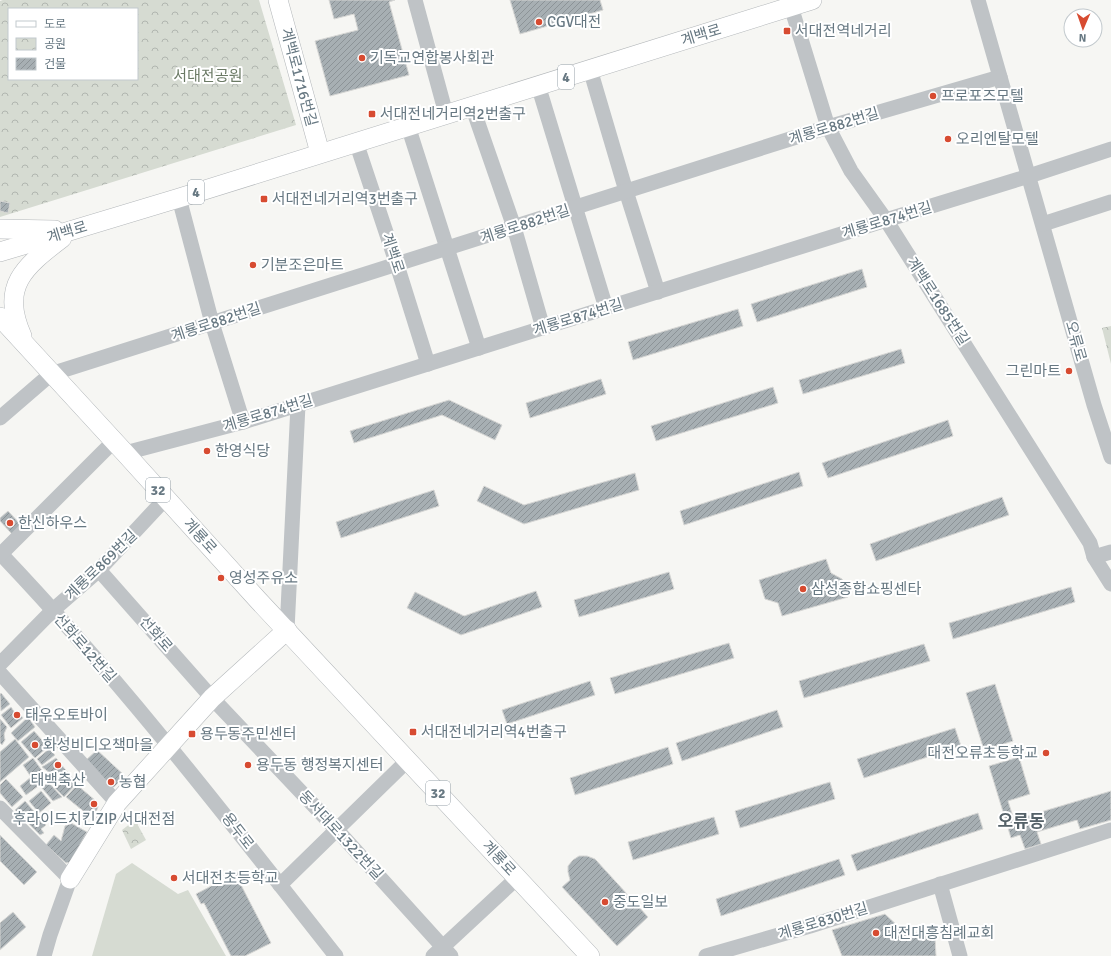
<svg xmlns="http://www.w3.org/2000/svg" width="1111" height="956" font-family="Signika,'Noto Sans KR',sans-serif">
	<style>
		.park { fill: url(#park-crowns); fill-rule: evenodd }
		.pitch { fill: #d6dbd2 }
		.building { fill: url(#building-hatch); stroke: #d7d7d5 }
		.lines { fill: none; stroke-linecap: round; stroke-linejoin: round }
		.major-casing { stroke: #b3b7ba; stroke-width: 20 }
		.minor { stroke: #bfc3c6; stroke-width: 15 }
		.major { stroke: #fff; stroke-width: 19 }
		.poi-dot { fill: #d74b31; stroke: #fff; stroke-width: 1.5 }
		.labels { text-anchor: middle; stroke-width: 4; stroke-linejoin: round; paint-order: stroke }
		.shield { fill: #fff; stroke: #95a0a8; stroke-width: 1 }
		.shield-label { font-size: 14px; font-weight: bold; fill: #677882 }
		.poi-label { font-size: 15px; fill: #677882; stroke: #fff; text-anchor: start }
		.street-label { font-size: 15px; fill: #677882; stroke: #fff }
		.park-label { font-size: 15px; fill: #6b7a65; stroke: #fff }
		.quarter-label { font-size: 17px; font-weight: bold; fill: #546168; stroke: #fff }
	</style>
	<defs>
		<pattern id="park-crowns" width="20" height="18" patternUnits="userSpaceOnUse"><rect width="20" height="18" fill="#d6dbd2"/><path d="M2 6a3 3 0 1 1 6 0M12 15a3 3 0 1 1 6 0" fill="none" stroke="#b1b6b0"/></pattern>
		<pattern id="building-hatch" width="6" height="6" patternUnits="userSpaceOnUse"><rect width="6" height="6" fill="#a7afb3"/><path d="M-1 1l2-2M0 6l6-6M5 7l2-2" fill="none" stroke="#8c9397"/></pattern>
	</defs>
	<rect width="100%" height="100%" fill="#f6f6f3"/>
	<g class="park">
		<path d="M3 0H259L296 125 0 217V1ZM9 9H137V79H9Z"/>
		<polygon points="1111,326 1111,364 1102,328"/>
		<polygon points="135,820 146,840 131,849 122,830"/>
	</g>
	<polygon class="pitch" points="132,863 178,894 188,890 226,956 92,956 116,874"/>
	<g class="building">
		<polygon points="329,0 395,0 389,2 409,75 330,96 315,41 358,30 354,14 334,19"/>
		<polygon points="510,0 600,0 603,10 520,34"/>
		<polygon points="0,201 10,203 8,213 0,211"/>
		<polygon points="862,269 867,287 757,322 751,304"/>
		<polygon points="738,309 743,326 633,360 628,342"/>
		<polygon points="901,349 905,363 803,394 799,380"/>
		<polygon points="601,379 606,394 530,418 526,403"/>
		<polygon points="773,387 778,403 656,441 651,426"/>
		<polygon points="449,400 502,425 495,440 442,415 354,443 350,431"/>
		<polygon points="948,420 953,436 828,478 822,463"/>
		<polygon points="799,472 803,486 684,525 680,511"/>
		<polygon points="635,473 639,490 524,524 477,501 484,486 524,505"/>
		<polygon points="434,490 439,506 341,538 336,522"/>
		<polygon points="1002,497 1009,515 876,561 870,544"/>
		<polygon points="8,511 21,525 12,534 0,521 0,518"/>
		<polygon points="826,559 831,573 842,579 848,597 782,616 778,603 765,599 759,580"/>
		<polygon points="669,572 674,589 579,617 574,600"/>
		<polygon points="1071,587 1075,602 953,639 949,623"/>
		<polygon points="536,591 542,607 461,635 407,608 415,592 464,616"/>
		<polygon points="729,643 734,658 615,694 610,678"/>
		<polygon points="924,644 930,661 804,698 799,681"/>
		<polygon points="590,681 595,695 507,724 502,710"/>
		<polygon points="995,684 1013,741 984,750 966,693"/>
		<polygon points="1,693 10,704 1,711 0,694"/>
		<polygon points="11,707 15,713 17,711 23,718 11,728 1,715"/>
		<polygon points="777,710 783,727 682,761 676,743"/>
		<polygon points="28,717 35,727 18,741 11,733"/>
		<polygon points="0,719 7,727 4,734 5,740 2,745 0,743"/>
		<polygon points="955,728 961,746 864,778 857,759"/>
		<polygon points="34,731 48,747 35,758 21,742"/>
		<polygon points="15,739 29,757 0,782 0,752"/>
		<polygon points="668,747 673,764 575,795 570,778"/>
		<polygon points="49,749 55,755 42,765 37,759"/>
		<polygon points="97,750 125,776 114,787 110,787 84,762"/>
		<polygon points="1019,757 1030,794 1008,801 1014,820 1111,791 1111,820 1080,829 1077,820 1037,832 1041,844 1025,849 1020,835 1011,838 989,766"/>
		<polygon points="33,758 48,779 26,795 20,786 31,777 23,765"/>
		<polygon points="56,758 69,774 55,784 47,776 50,773 42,767"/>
		<polygon points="71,776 77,783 64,797 55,788 60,784 62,785"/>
		<polygon points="6,779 23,797 12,807 0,793 0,785"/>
		<polygon points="48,782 62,797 53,801 42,788"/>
		<polygon points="830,782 835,799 740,828 735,811"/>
		<polygon points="77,785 96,801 98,807 93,819 66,797"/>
		<polygon points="41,791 51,803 39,813 29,801"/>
		<polygon points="25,801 46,825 41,829 44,833 40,835 15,810"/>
		<polygon points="978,813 983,829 857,871 851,855"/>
		<polygon points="714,817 719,834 633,860 628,842"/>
		<polygon points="71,823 87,832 70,862 66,863 46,845 54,835 61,841 65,826"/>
		<polygon points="0,835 37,872 24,885 0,861"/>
		<polygon points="579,856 587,856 595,859 648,917 617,946 562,887 570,880 568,872 568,866 573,860"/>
		<polygon points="839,859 845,875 721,916 716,899"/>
		<polygon points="238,872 243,881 240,883 271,943 245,956 231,956 204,903 201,904 196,894"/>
		<polygon points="13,912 26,927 0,950 0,923"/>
		<polygon points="885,914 902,930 935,937 936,956 842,956 832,930"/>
	</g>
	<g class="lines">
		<g class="major-casing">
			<g id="major">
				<polyline points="278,0 320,153"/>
				<polyline points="0,229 55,230"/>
				<polyline points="0,252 179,198 812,0"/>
				<polyline points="0,317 125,453 258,600 590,956"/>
				<path d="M22 336C0 286 24 267 62 238"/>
				<polyline points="70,879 117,803 212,698 287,630"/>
			</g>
		</g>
		<g class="minor">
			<polyline points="415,0 446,114"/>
			<polyline points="789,0 828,127 851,171 886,220 1090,543 1094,557 1111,584"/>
			<polyline points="978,0 1094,405 1111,457"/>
			<polyline points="590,69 626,191 658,292"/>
			<polyline points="538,85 606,308"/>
			<polyline points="472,106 514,227 543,328"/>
			<polyline points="408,126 479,348"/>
			<polyline points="356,142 397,265 428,364"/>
			<polyline points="179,198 212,323 243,422"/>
			<polyline points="1043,224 1111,202"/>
			<polyline points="0,418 51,374 828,127 1000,77"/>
			<polyline points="125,453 243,422 886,220 1029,176 1111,149"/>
			<path d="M0 553C121 680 228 819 336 956"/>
			<polyline points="1,554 114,441"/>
			<polyline points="1094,557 1111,552"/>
			<polyline points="99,570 212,698 337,830 451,956"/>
			<polyline points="287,630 298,405"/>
			<polyline points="0,664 53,610 99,570 166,498"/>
			<polyline points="0,673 117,803"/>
			<polyline points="0,808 70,879 50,935 44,956"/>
			<polyline points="940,884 960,956"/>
			<polyline points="280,885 408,760"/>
			<polyline points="433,956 517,878"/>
			<polyline points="706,956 810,926 1111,830"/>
		</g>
		<use href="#major" class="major"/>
	</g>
	<g class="poi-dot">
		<circle cx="539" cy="22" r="4"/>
		<rect x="783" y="27" width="8" height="8" rx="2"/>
		<circle cx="362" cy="58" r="4"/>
		<circle cx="933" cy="96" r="4"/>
		<rect x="368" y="110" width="8" height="8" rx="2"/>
		<circle cx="948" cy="139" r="4"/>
		<rect x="260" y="195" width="8" height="8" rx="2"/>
		<circle cx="253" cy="265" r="4"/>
		<circle cx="1069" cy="371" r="4"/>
		<circle cx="207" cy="451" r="4"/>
		<circle cx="10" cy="523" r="4"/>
		<circle cx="221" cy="578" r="4"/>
		<circle cx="803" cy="589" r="4"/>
		<circle cx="17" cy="715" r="4"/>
		<rect x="409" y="728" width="8" height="8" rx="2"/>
		<rect x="188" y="730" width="8" height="8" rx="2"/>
		<circle cx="35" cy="745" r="4"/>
		<circle cx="1046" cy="753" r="4"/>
		<circle cx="58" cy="765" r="4"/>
		<circle cx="248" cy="765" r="4"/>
		<circle cx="111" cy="782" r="4"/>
		<circle cx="94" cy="804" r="4"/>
		<circle cx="174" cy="878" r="4"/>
		<circle cx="605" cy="902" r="4"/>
		<circle cx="876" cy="933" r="4"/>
	</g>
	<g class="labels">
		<g class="shield">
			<rect x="558" y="65" width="16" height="24" rx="3"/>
			<rect x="188" y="180" width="16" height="24" rx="3"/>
			<rect x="146" y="478" width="24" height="24" rx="3"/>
			<rect x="426" y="781" width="24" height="24" rx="3"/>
		</g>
		<g class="shield-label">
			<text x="566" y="82">4</text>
			<text x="196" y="197">4</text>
			<text x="158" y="495">32</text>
			<text x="438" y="798">32</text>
		</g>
		<g class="poi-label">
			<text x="547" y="27">CGV대전</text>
			<text x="795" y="36">서대전역네거리</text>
			<text x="370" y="63">기독교연합봉사회관</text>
			<text x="941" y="101">프로포즈모텔</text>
			<text x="380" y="119">서대전네거리역2번출구</text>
			<text x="956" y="144">오리엔탈모텔</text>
			<text x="272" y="204">서대전네거리역3번출구</text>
			<text x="261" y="270">기분조은마트</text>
			<text x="1061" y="376" text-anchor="end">그린마트</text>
			<text x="215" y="456">한영식당</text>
			<text x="18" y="528">한신하우스</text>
			<text x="229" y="583">영성주유소</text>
			<text x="811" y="594">삼성종합쇼핑센타</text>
			<text x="25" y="720">태우오토바이</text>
			<text x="421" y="737">서대전네거리역4번출구</text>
			<text x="200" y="739">용두동주민센터</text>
			<text x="43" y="750">화성비디오책마을</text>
			<text x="1038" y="758" text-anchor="end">대전오류초등학교</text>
			<text x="256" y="770">용두동 행정복지센터</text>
			<text x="58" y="785" text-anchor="middle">태백축산</text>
			<text x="119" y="787">농협</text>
			<text x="94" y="824" text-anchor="middle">후라이드치킨ZIP 서대전점</text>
			<text x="182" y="883">서대전초등학교</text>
			<text x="613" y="907">중도일보</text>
			<text x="884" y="938">대전대흥침례교회</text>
		</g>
		<g class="street-label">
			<text transform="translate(701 35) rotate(-17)" y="5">계백로</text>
			<text transform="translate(299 77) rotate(75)" y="5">계백로1716번길</text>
			<text transform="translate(834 126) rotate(-17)" y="5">계룡로882번길</text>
			<text transform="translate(887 220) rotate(-17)" y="5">계룡로874번길</text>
			<text transform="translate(525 224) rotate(-18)" y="5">계룡로882번길</text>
			<text transform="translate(67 232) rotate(-17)" y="5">계백로</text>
			<text transform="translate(393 253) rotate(72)" y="5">계백로</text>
			<text transform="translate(938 301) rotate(57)" y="5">계백로1685번길</text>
			<text transform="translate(578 317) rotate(-17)" y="5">계룡로874번길</text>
			<text transform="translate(216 322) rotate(-18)" y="5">계룡로882번길</text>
			<text transform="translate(1076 341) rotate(74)" y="5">오류로</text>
			<text transform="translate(268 413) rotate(-17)" y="5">계룡로874번길</text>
			<text transform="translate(200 536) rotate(48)" y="5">계룡로</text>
			<text transform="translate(101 565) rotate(-44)" y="5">계룡로869번길</text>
			<text transform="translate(156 634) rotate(49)" y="5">선화로</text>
			<text transform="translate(85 648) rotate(49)" y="5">선화로12번길</text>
			<text transform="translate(238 831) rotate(52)" y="5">용두로</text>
			<text transform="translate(341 835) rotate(47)" y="5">동서대로1322번길</text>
			<text transform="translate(499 858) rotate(47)" y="5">계룡로</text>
			<text transform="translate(823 921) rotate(-17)" y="5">계룡로830번길</text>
		</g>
		<g class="park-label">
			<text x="208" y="81">서대전공원</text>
		</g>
		<g class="quarter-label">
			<text x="1021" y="827">오류동</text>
		</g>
	</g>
	<rect x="8" y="8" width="130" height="72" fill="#ffffff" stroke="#c2c9cd"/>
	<rect x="16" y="21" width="20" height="6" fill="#ffffff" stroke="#c2c9cd"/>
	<text x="44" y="28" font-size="12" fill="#677882">도로</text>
	<rect x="16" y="38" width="20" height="12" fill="url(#park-crowns)" stroke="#c2c9cd"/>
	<text x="44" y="48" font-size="12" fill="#677882">공원</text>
	<rect x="16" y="58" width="20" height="12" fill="url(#building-hatch)" stroke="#c2c9cd"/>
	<text x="44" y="68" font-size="12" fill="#677882">건물</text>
	<g transform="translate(1083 28) rotate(182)"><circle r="19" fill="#ffffff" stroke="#c2c9cd"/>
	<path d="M0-3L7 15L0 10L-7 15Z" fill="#d74b31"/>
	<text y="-6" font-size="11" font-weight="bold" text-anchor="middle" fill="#677882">N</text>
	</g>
</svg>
